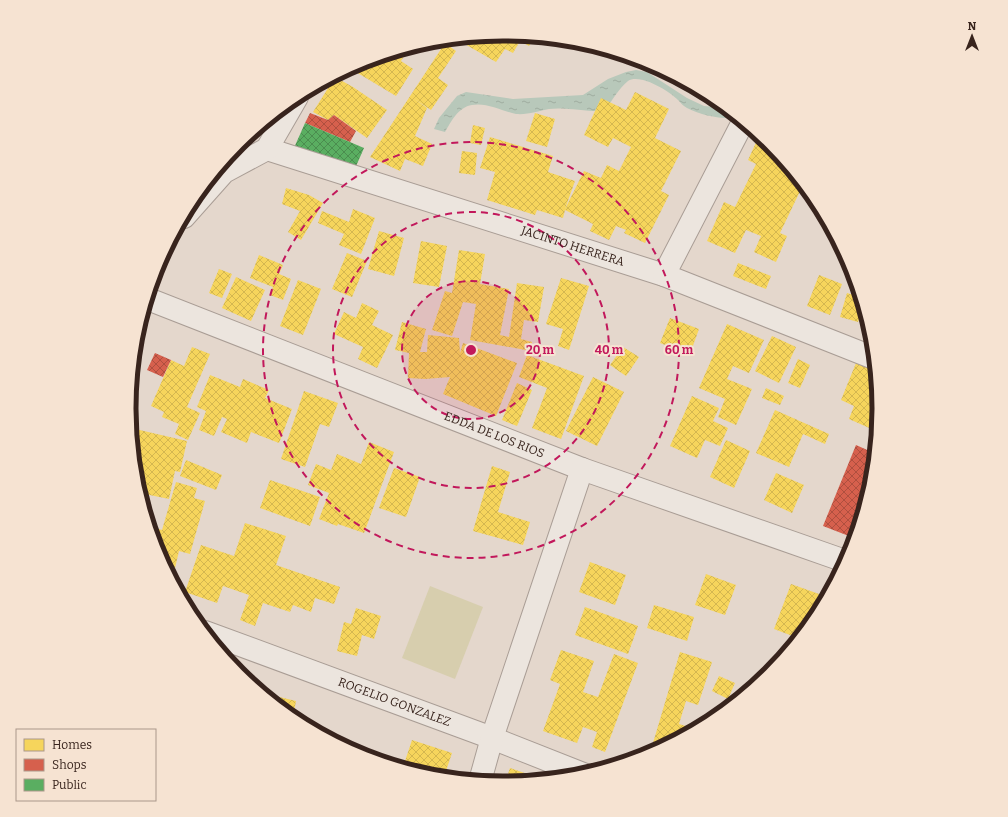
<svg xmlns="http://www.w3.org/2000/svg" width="1008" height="817" font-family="Bitter,serif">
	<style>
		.garden { fill: #d7ceae }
		.water { fill: url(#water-ripples) }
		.homes { fill: url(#homes-cross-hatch) }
		.shops { fill: url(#shops-cross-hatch) }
		.public { fill: url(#public-cross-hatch) }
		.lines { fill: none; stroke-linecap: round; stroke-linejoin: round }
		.street-casing { stroke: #a99d95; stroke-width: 24 }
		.street { stroke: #ece5de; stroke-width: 22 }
		.ring { fill: none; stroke: #c2185b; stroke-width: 2; stroke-dasharray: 7 5 }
		.labels { text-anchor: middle; stroke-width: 4; stroke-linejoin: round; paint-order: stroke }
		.street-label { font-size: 12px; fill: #38241d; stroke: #f6e3d2 }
		.rim { fill: none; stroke: #38241d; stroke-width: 5 }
		.centre { fill: #c2185b; stroke: #f6e3d2; stroke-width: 2 }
		.ring-label { font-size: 12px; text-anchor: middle; font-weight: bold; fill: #c2185b; stroke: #f6e3d2; stroke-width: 4; stroke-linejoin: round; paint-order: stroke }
	</style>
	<defs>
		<pattern id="water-ripples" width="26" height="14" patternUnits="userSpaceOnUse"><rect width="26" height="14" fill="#b8c8ba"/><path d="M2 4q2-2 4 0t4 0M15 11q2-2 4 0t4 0" fill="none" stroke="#9fac9f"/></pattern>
		<pattern id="homes-cross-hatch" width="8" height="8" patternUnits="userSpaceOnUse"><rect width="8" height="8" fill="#f6d55c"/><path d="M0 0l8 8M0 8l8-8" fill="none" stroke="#d4b750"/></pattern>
		<pattern id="shops-cross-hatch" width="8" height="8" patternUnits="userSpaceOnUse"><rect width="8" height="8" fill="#d6604d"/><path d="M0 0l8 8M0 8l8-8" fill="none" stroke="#af4f3f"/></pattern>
		<pattern id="public-cross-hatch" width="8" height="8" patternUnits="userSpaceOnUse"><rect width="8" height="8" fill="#5aae61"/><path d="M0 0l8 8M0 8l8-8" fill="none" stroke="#4b8d4f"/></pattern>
	</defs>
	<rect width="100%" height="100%" fill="#e4d7cc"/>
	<polygon class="garden" points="430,586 483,607 455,679 402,658"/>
	<path class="water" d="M636 70 647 72 687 98 704 106 726 108 735 116V118C718 119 701 115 687 108 683 106 681 103 678 100 669 91 640 73 628 81 619 88 612 101 605 110L598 111C583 111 563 107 549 109 538 111 528 115 516 114 502 111 486 102 472 105 458 107 451 122 445 132L434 129 439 118 457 96 466 92 513 99 583 95 608 79 626 72Z"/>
	<g class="homes">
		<polygon points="504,34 535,37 529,46 520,41 513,53 505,49 496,62 456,39 482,36 485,38 486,36"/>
		<polygon points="445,43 456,51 438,78 448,85 431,110 413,98 427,108 415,136 432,144 423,166 405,159 400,171 370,157"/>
		<polygon points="409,48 401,61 413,69 396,96 351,69 353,67 361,62"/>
		<polygon points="335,77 353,87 387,110 367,138 334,115 328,120 313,112"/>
		<polygon points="635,92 669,109 655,138 681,151 661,191 669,195 645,243 624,233 626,230 616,226 609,240 590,231 593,224 565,210 563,218 537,210 535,215 487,200 495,172 480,168 490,137 553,156 548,172 575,181 565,209 584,171 601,178 607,165 619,171 631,147 613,138 608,147 584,135 601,98 626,110"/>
		<polygon points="535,113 555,119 547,147 526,141"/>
		<polygon points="473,125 485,128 481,145 470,143"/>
		<polygon points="759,136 769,144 803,185 780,233 787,236 776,262 754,252 761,236 746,230 735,253 707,241 724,202 735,207 756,164 748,160"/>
		<polygon points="462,151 477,153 475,175 459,173"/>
		<polygon points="286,188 309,195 323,203 301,240 288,232 300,211 282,204"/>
		<polygon points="353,209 375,218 361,254 339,245 344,234 318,223 322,211 349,222"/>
		<polygon points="379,231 404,238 394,276 368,269"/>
		<polygon points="421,241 447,246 439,287 413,283"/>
		<polygon points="459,250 485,254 480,284 509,289 500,335 509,337 517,283 544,287 538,322 524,320 521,339 532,342 531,351 470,340 476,304 463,302 452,336 432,330 445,291 452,293"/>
		<polygon points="347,253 367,261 352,297 332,289"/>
		<polygon points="259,255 283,265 279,274 291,279 283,300 270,295 273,287 250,278"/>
		<polygon points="738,263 771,276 766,289 733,276"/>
		<polygon points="219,269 232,274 222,298 209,293"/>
		<polygon points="853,274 857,287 849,285"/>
		<polygon points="819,275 842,284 830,315 807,306"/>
		<polygon points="236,277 265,290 251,321 222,308"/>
		<polygon points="561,278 589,286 569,350 558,346 563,329 546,324"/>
		<polygon points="298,280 321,289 303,335 280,326"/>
		<polygon points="847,293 860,297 863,307 858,322 840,317"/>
		<polygon points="362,303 379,311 372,325 393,335 377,368 358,359 363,347 334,334 344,312 356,318"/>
		<polygon points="670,318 699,329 690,354 660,343"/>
		<polygon points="402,322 426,329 420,352 427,352 428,335 459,338 460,353 463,343 517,363 496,416 443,394 450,377 425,379 408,378 409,353 395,350"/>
		<polygon points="727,324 764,340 749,373 733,366 727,379 752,389 736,425 718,417 725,399 699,388"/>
		<polygon points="772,336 796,347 779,383 755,371"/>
		<polygon points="192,347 210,354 187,407 200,413 188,440 175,434 179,424 162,417 164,412 151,406 171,360 184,366"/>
		<polygon points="623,347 639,357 626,376 610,365"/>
		<polygon points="527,355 584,376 561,439 532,428 547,388 519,377"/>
		<polygon points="798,359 810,365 800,388 788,383"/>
		<polygon points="856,363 875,371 878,409 876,431 849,419 854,406 841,400"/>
		<polygon points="210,375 240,387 243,379 269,390 265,398 292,409 279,443 251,432 247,443 221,432 227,419 222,417 214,436 199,430 206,411 197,407"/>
		<polygon points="593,377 624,392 597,446 566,431"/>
		<polygon points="517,383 532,390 517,426 502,420"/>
		<polygon points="766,388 784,396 780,405 762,398"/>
		<polygon points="304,391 338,403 329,427 320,424 305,467 281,459"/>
		<polygon points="692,396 719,408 713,421 728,428 720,446 705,440 697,458 670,446"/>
		<polygon points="775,410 829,434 825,444 803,434 789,467 756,453"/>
		<polygon points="131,428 187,441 180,472 175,471 169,499 140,493 137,481"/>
		<polygon points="726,440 750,451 734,488 710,477"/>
		<polygon points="369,442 394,452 364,533 338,524 337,526 319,519 329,493 308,485 316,464 331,470 337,454 361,464"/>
		<polygon points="186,460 222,475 216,490 180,476"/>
		<polygon points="492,466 510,472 498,512 530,522 523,545 473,531"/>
		<polygon points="394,468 420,477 406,517 379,508"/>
		<polygon points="776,473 804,485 792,513 764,500"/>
		<polygon points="270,480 320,497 310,526 260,508"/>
		<polygon points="176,482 197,488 194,498 205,501 190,554 179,551 175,568 165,565 158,552 151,529 152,527 162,530"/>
		<polygon points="245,523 286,536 276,565 340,587 334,604 315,598 311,612 293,605 290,612 263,603 255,626 240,620 249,595 223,586 217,603 185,592 201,545 234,556"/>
		<polygon points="590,562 626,575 615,605 579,592"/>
		<polygon points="706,574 736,585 725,615 695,605"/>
		<polygon points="791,584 819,594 807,627 798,638 774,629"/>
		<polygon points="654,605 694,617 687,641 647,628"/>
		<polygon points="585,607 638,626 628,654 575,635"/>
		<polygon points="356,608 381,616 374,639 362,635 357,656 337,651 344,622 351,624"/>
		<polygon points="561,650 594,661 583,692 598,697 614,654 638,663 605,752 592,747 597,732 583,727 577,743 543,731 560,684 550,680"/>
		<polygon points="680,652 712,662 698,705 686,701 679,724 689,727 687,733 650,753"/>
		<polygon points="719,676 735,683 728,699 712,691"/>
		<polygon points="263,693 296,701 293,717 277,704"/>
		<polygon points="333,739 349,743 348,748 333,740"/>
		<polygon points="412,740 452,753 444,777 431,776 403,767"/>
		<polygon points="510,768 542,779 505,783"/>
	</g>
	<g class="shops">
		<polygon points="310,113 328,120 334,115 356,131 350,142 305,123"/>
		<polygon points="155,353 171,360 163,377 147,370"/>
		<polygon points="856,445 874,453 871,482 854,538 823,526"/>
	</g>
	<polygon class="public" points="305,123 364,148 353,173 294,148"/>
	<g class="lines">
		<g class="street-casing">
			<g id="street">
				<path id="s1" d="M267 149 664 275 874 358"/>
				<polyline points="184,217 224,172 267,149 297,97"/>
				<polyline points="664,275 743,122"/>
				<path id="s2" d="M148 299 582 469 845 561"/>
				<path id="s3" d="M205 632 492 738 583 774"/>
				<polyline points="480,781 492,738 582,469"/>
			</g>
		</g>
		<use href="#street" class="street"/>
	</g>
	<circle cx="471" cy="350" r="69" fill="#c2185b" fill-opacity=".12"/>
	<g class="ring">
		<circle cx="471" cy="350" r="69"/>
		<circle cx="471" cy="350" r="138"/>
		<circle cx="471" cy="350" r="208"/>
	</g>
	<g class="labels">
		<g class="street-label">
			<text dy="4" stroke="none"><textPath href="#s1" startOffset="321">JACINTO HERRERA</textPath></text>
			<text dy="4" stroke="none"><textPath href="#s2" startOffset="372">EDDA DE LOS RIOS</textPath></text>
			<text dy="4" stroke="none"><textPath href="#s3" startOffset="202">ROGELIO GONZALEZ</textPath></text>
		</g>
	</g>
	<path d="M0 0H1008V817H0ZM503 41H505A367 367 0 0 1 872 408V409A367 367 0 0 1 505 776H503A367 367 0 0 1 136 409V408A367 367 0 0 1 503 41Z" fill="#f6e3d2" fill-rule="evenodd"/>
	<path class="rim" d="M503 41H505A367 367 0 0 1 872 408V409A367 367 0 0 1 505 776H503A367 367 0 0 1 136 409V408A367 367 0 0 1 503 41Z"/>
	<circle cx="471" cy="350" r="6" class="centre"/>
	<g class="ring-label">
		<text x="540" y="354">20 m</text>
		<text x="609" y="354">40 m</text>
		<text x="679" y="354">60 m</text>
	</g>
	<rect x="16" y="729" width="140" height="72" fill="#f6e3d2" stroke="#aa978a"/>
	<rect x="24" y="739" width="20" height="12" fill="#f6d55c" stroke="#aa978a"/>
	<text x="52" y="749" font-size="12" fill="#38241d">Homes</text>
	<rect x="24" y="759" width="20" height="12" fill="#d6604d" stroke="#aa978a"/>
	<text x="52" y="769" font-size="12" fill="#38241d">Shops</text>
	<rect x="24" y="779" width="20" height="12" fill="#5aae61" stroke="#aa978a"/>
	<text x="52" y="789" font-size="12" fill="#38241d">Public</text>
	<g transform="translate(972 36)" stroke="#f6e3d2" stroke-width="3" paint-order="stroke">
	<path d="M0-3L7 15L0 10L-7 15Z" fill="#38241d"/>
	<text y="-6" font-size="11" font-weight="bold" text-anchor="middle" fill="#38241d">N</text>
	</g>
</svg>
